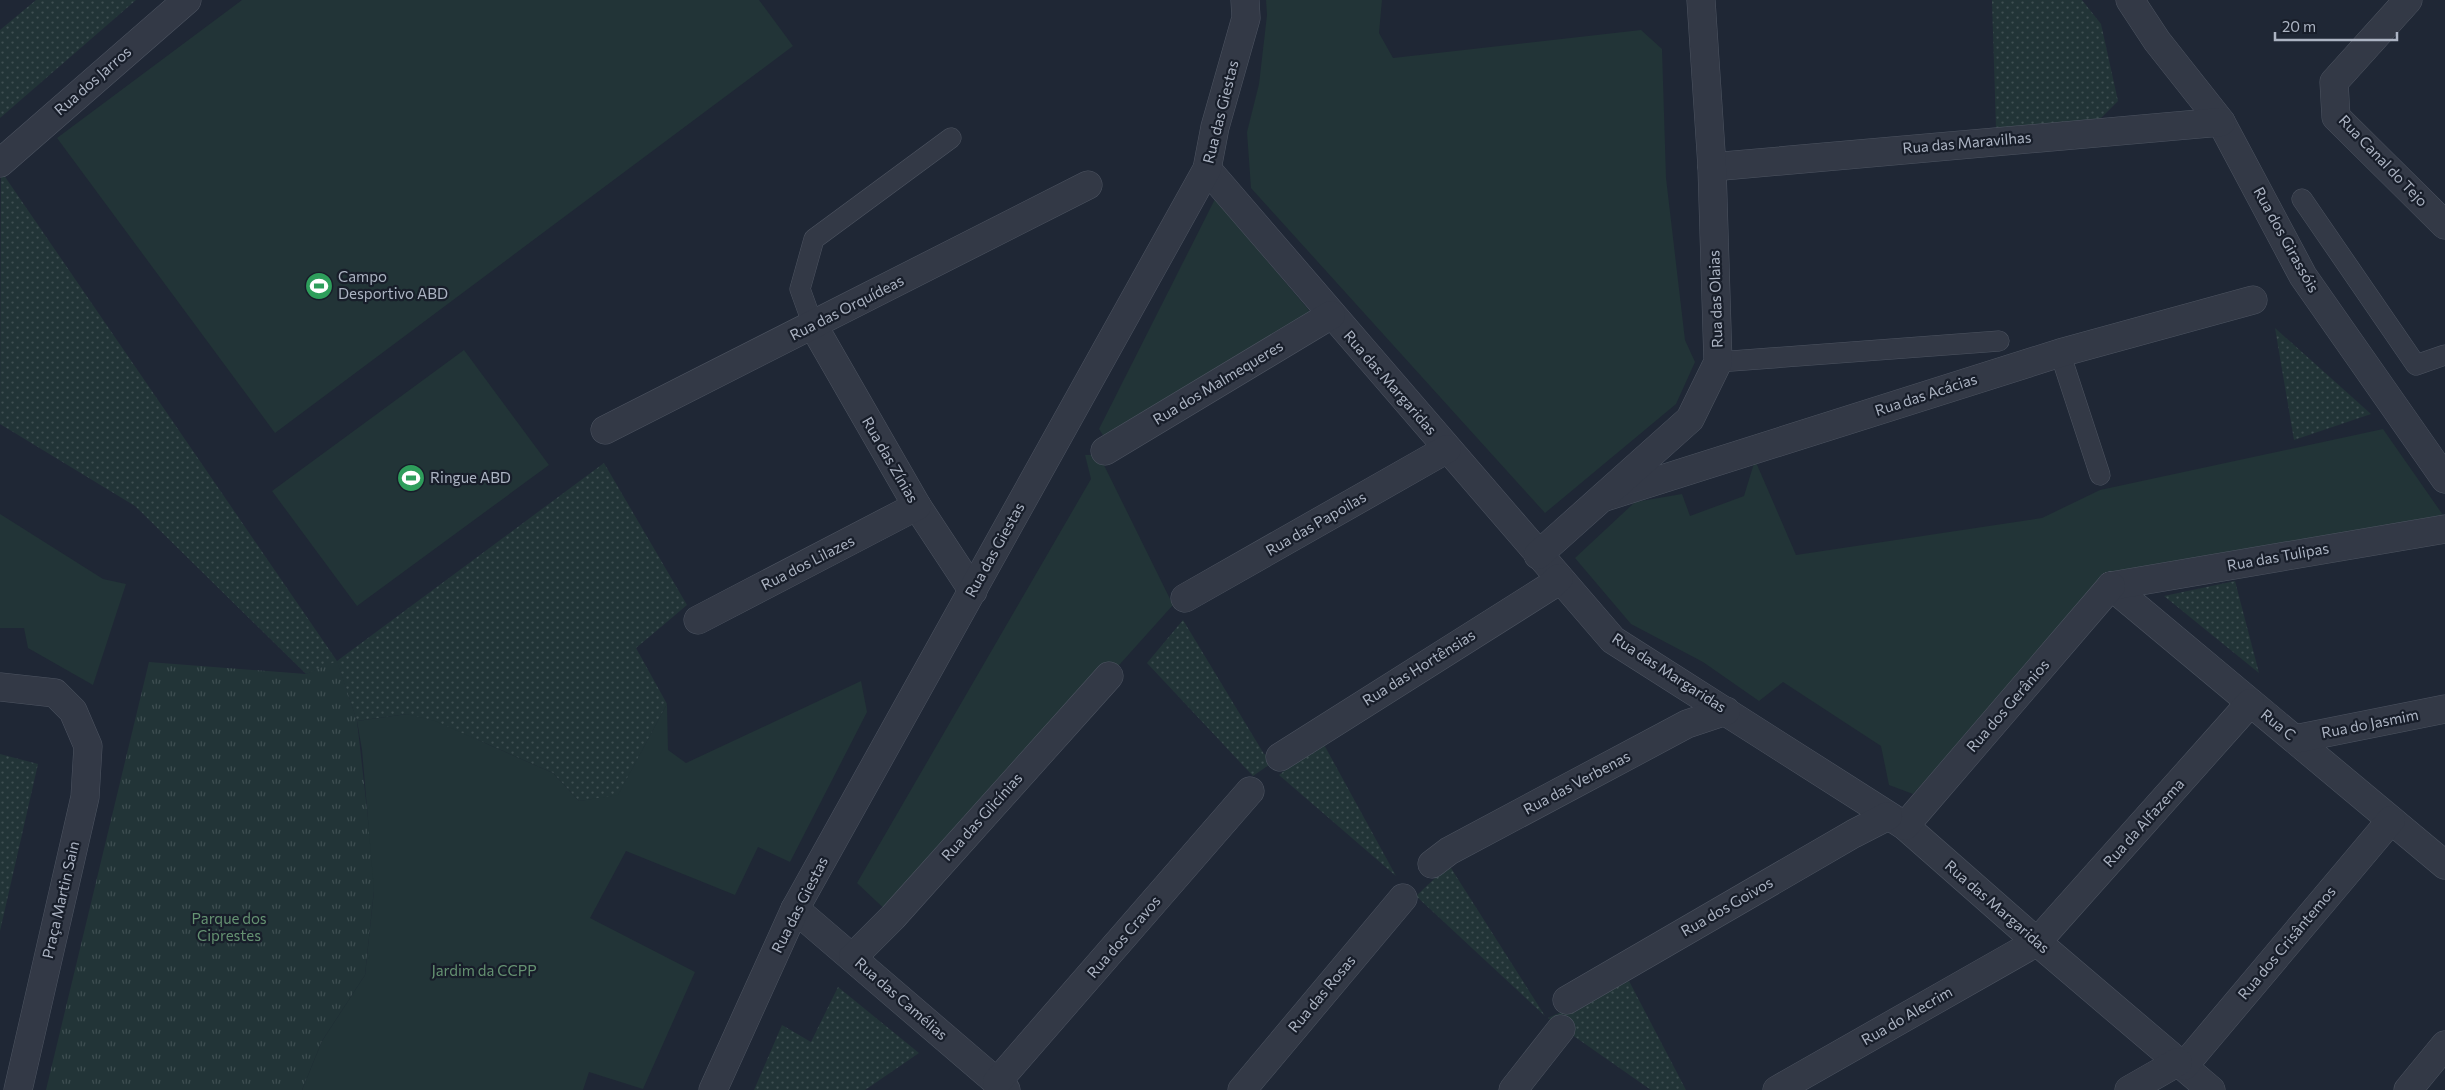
<svg xmlns="http://www.w3.org/2000/svg" width="2445" height="1090" font-family="Commissioner,sans-serif">
	<style>
		.grass { fill: url(#grass-dots) }
		.park { fill: url(#park-tufts) }
		.garden { fill: #223437 }
		.lines { fill: none; stroke-linecap: round; stroke-linejoin: round }
		.service-casing { stroke: #4d5461; stroke-width: 21 }
		.minor-casing { stroke: #4d5461; stroke-width: 29 }
		.service { stroke: #333946; stroke-width: 20 }
		.minor { stroke: #333946; stroke-width: 28 }
		.labels { text-anchor: middle; stroke-width: 4.5; stroke-linejoin: round; paint-order: stroke }
		.street-label { font-size: 15px; fill: #acb4c3; stroke: #181e2a }
		.poi-label { font-size: 15px; fill: #acb4c3; stroke: #181e2a; text-anchor: start }
		.park-label { font-size: 15px; fill: #659272; stroke: #181e2a }
	</style>
	<defs>
		<pattern id="grass-dots" width="8" height="8" patternUnits="userSpaceOnUse" patternTransform="scale(1.25)"><rect width="8" height="8" fill="#223437"/><path d="M2 2h.1M6 6h.1" fill="none" stroke="#3f4f52" stroke-width="1.8" stroke-linecap="round"/></pattern>
		<pattern id="park-tufts" width="24" height="20" patternUnits="userSpaceOnUse" patternTransform="scale(1.25)"><rect width="24" height="20" fill="#223437"/><path d="M3 7l-1-3M5 7V3M7 7l1-3M15 17l-1-3M17 17v-4M19 17l1-3" fill="none" stroke="#3f4f52"/></pattern>
	</defs>
	<rect width="100%" height="100%" fill="#1f2735"/>
	<g class="grass">
		<polygon points="36,0 136,0 0,118 0,30"/>
		<polygon points="1992,0 2082,0 2101,24 2118,101 2095,124 1996,129"/>
		<polygon points="1,171 337,661 604,463 687,605 636,648 667,704 618,796 579,801 553,773 485,743 407,714 357,721 337,662 306,674 135,506 0,424"/>
		<polygon points="2275,328 2371,414 2294,440"/>
		<polygon points="2235,581 2259,673 2164,596"/>
		<polygon points="1183,620 1264,754 1280,757 1253,776 1147,663"/>
		<polygon points="1322,741 1396,876 1279,775"/>
		<polygon points="0,754 38,764 0,931"/>
		<polygon points="1449,865 1545,1016 1416,896"/>
		<polygon points="1629,981 1686,1090 1651,1090 1548,1018"/>
		<polygon points="838,987 919,1053 865,1090 754,1090 782,1025 811,1042"/>
	</g>
	<polygon class="park" points="337,661 357,721 375,881 365,975 322,1041 302,1090 46,1090 149,662 306,674"/>
	<g class="garden">
		<polygon points="242,0 759,0 793,46 275,433 57,138"/>
		<polygon points="1266,0 1382,0 1379,33 1393,58 1641,30 1662,49 1666,178 1685,340 1695,362 1676,404 1545,513 1251,188 1247,132 1259,84 1267,15"/>
		<polygon points="1215,199 1313,315 1106,440 1099,429"/>
		<polygon points="464,350 549,465 357,606 272,491"/>
		<polygon points="2383,429 2443,515 2106,577 1913,794 1889,785 1881,746 1783,682 1759,701 1703,662 1631,624 1575,558 1635,502 1682,494 1690,516 1744,496 1755,460 1796,555 2042,518 2100,490"/>
		<polygon points="1085,455 1099,455 1173,605 893,917 857,883 1091,479"/>
		<polygon points="0,514 103,579 126,584 93,685 28,648 24,628 0,628"/>
		<polygon points="861,681 867,712 790,862 758,847 735,895 626,851 590,918 695,972 643,1089 589,1072 583,1090 302,1090 322,1041 365,975 374,890 362,750 357,721 407,714 435,721 553,773 579,801 618,795 667,704 668,750 686,763"/>
	</g>
	<g class="lines">
		<g class="service-casing">
			<g id="service">
				<polyline points="2302,199 2416,365 2445,355"/>
				<polyline points="813,325 800,289 814,239 951,138"/>
				<polyline points="2060,353 2100,475"/>
				<polyline points="1718,362 1999,341"/>
			</g>
		</g>
		<g class="minor-casing">
			<g id="minor">
				<polyline points="2130,0 2157,41 2221,122 2303,276 2445,479"/>
				<polyline points="2408,0 2334,82 2336,117 2445,225"/>
				<polyline points="0,163 187,0"/>
				<polyline points="1712,167 2221,122"/>
				<polyline points="1207,169 1613,640 1905,826 2037,942 2211,1090"/>
				<polyline points="813,325 917,506 973,591"/>
				<polyline points="605,430 1088,185"/>
				<polyline points="1105,451 1331,315"/>
				<polyline points="1602,498 2060,353 2253,300"/>
				<polyline points="1538,555 1690,419 1718,362 1712,167 1701,0"/>
				<polyline points="2111,586 2445,865"/>
				<polyline points="2111,586 2445,529"/>
				<polyline points="1185,598 1447,449"/>
				<polyline points="698,620 917,506"/>
				<polyline points="0,687 55,693 73,711 88,746 85,797 18,1090"/>
				<polyline points="2295,739 2445,709"/>
				<polyline points="1280,757 1549,587 1559,578"/>
				<polyline points="1905,826 2111,586"/>
				<polyline points="1432,864 1449,851 1687,724 1726,711"/>
				<polyline points="795,909 1006,1090"/>
				<polyline points="853,957 893,917 1109,676"/>
				<polyline points="1567,1000 1853,834 1888,816"/>
				<polyline points="2184,1066 2391,820"/>
				<polyline points="997,1082 1250,791"/>
				<polyline points="713,1090 795,909 1207,169 1215,127 1246,18 1245,0"/>
				<polyline points="1242,1090 1403,898"/>
				<polyline points="1513,1090 1561,1029"/>
				<polyline points="1777,1090 2037,942 2250,703"/>
				<polyline points="2129,1090 2178,1062"/>
				<polyline points="2408,1090 2445,1045"/>
			</g>
		</g>
		<use href="#service" class="service"/>
		<use href="#minor" class="minor"/>
	</g>
	<defs>
		<g id="stadium-disc" transform="scale(1.4375)"><circle r="9.5" fill="#2e9e5b" stroke="#181e2a"/><path d="M0-5a6.5 5 0 1 0 0 10a6.5 5 0 1 0 0-10ZM-3.5-1.8h7v3.6h-7Z" fill="#fff"/></g>
	</defs>
	<g fill-rule="evenodd">
		<use href="#stadium-disc" x="319" y="286"/>
		<use href="#stadium-disc" x="411" y="478"/>
	</g>
	<g class="labels">
		<g class="street-label">
			<text transform="translate(93 81) rotate(-41)" y="5">Rua dos Jarros</text>
			<text transform="translate(1221 112) rotate(-76)" y="5">Rua das Giestas</text>
			<text transform="translate(1967 143) rotate(-5)" y="5">Rua das Maravilhas</text>
			<text transform="translate(2383 161) rotate(46)" y="5">Rua Canal do Tejo</text>
			<text transform="translate(2286 240) rotate(61)" y="5">Rua dos Girassóis</text>
			<text transform="translate(1716 299) rotate(-92)" y="5">Rua das Olaias</text>
			<text transform="translate(847 308) rotate(-27)" y="5">Rua das Orquídeas</text>
			<text transform="translate(1218 383) rotate(-31)" y="5">Rua dos Malmequeres</text>
			<text transform="translate(1390 383) rotate(49)" y="5">Rua das Margaridas</text>
			<text transform="translate(1926 395) rotate(-18)" y="5">Rua das Acácias</text>
			<text transform="translate(890 460) rotate(60)" y="5">Rua das Zínias</text>
			<text transform="translate(1316 524) rotate(-30)" y="5">Rua das Papoilas</text>
			<text transform="translate(995 550) rotate(-61)" y="5">Rua das Giestas</text>
			<text transform="translate(2278 557) rotate(-10)" y="5">Rua das Tulipas</text>
			<text transform="translate(808 563) rotate(-27)" y="5">Rua dos Lilazes</text>
			<text transform="translate(1419 668) rotate(-32)" y="5">Rua das Hortênsias</text>
			<text transform="translate(1669 673) rotate(33)" y="5">Rua das Margaridas</text>
			<text transform="translate(2008 706) rotate(-49)" y="5">Rua dos Gerânios</text>
			<text transform="translate(2370 724) rotate(-11)" y="5">Rua do Jasmim</text>
			<text transform="translate(2278 725) rotate(39)" y="5">Rua C</text>
			<text transform="translate(1577 783) rotate(-28)" y="5">Rua das Verbenas</text>
			<text transform="translate(982 817) rotate(-48)" y="5">Rua das Glicínias</text>
			<text transform="translate(2144 823) rotate(-48)" y="5">Rua da Alfazema</text>
			<text transform="translate(61 900) rotate(-77)" y="5">Praça Martin Sain</text>
			<text transform="translate(800 905) rotate(-63)" y="5">Rua das Giestas</text>
			<text transform="translate(1727 907) rotate(-30)" y="5">Rua dos Goivos</text>
			<text transform="translate(1997 907) rotate(41)" y="5">Rua das Margaridas</text>
			<text transform="translate(1124 937) rotate(-49)" y="5">Rua dos Cravos</text>
			<text transform="translate(2287 943) rotate(-50)" y="5">Rua dos Crisântemos</text>
			<text transform="translate(1322 994) rotate(-50)" y="5">Rua das Rosas</text>
			<text transform="translate(901 999) rotate(41)" y="5">Rua das Camélias</text>
			<text transform="translate(1907 1016) rotate(-30)" y="5">Rua do Alecrim</text>
		</g>
		<g class="poi-label">
			<text x="338" y="282">Campo<tspan x="338" dy="17">Desportivo ABD</tspan></text>
			<text x="430" y="483">Ringue ABD</text>
		</g>
		<g class="park-label">
			<text x="229" y="924">Parque dos<tspan x="229" dy="17">Ciprestes</tspan></text>
			<text x="484" y="976">Jardim da CCPP</text>
		</g>
	</g>
	<path d="M2275 32v8h122v-8" fill="none" stroke="#acb4c3" stroke-width="2.5"/>
	<text x="2282" y="32" font-size="15" fill="#acb4c3" stroke="#181e2a" stroke-width="4" paint-order="stroke">20 m</text>
</svg>
